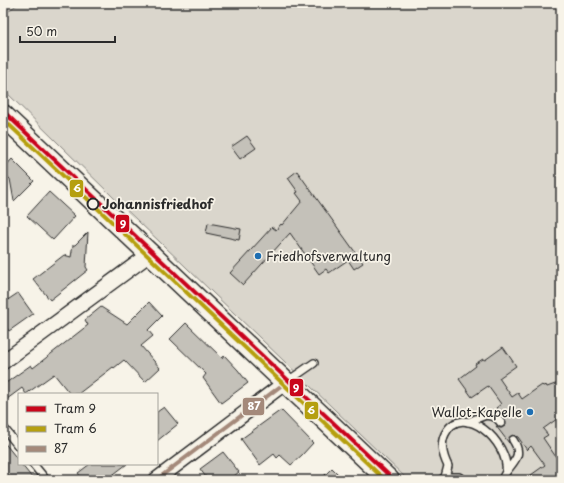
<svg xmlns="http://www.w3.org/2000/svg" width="564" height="483" font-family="'Playpen Sans',sans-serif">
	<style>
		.green { fill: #dad6cc; stroke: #82807c }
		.building { fill: #c4c1b9; stroke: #2b2b2b }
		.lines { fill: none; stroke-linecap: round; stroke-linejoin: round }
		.service-casing { stroke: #2b2b2b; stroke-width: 10 }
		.minor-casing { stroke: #2b2b2b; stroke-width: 17 }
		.secondary-casing { stroke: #2b2b2b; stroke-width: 23 }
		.service { stroke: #f7f3e8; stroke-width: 7 }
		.minor { stroke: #f7f3e8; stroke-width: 14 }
		.secondary { stroke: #f7f3e8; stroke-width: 20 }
		.bus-1-casing { stroke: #f7f3e8; stroke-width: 7 }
		.bus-1 { stroke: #a4897a; stroke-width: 4 }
		.tram-1-casing { stroke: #f7f3e8; stroke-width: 7 }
		.tram-2-casing { stroke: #f7f3e8; stroke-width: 7 }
		.tram-1 { stroke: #c9061a; stroke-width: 4 }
		.tram-2 { stroke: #b59f0f; stroke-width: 4 }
		.stop-dot { fill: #f7f3e8; stroke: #2b2b2b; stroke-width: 2 }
		.poi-dot { fill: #1f6fb2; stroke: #f7f3e8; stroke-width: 1.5 }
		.labels { text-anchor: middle; stroke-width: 3.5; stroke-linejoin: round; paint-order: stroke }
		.stop-label { font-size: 13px; font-weight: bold; fill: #2b2b2b; stroke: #f7f3e8; text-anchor: start }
		.poi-label { font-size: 13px; fill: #2b2b2b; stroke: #f7f3e8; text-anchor: start }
		.line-badge { stroke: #f7f3e8; stroke-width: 1.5 }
		.badge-label { font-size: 11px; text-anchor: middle; font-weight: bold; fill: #fff }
	</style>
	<rect width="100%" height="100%" fill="#f7f3e8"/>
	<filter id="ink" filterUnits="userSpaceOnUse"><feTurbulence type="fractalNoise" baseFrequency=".025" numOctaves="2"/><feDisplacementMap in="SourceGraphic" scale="8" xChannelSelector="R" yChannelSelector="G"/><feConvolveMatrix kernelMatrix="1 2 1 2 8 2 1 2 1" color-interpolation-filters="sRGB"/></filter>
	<g filter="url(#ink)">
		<polygon class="green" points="19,3 561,3 561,480 408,480 114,198 3,89 3,15"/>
		<g class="building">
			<polygon points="247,136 256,148 240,159 231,147"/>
			<polygon points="12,159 34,181 14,201 10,179 3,172 3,169"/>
			<polygon points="297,171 363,263 354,269 348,260 329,273 326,269 319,274 290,233 243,285 230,273 272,227 276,230 281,224 282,225 302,201 296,193 298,192 288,178"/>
			<polygon points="49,192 75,216 53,240 27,216"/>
			<polygon points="208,223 241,229 239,240 206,233"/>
			<polygon points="88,232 86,267 88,270 50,300 33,279 64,255 71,257 73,245 75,245"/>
			<polygon points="18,293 33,314 9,331 3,323 3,303"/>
			<polygon points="149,302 162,316 148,330 153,336 141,346 160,368 145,382 124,360 114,368 113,367 78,394 70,394 54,374 26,394 22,388 3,402 3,385 31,365 33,368 88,325 85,320 101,307 127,324"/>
			<polygon points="186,323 222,358 224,355 238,370 248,383 221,403 203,378 206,374 170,339"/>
			<polygon points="503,347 516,366 499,378 512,397 518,393 522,399 542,385 543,386 546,385 547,387 561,382 561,416 543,429 548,435 543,438 556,457 561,454 561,480 524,480 545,465 531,446 527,450 518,437 513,435 511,436 509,438 509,443 496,426 500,428 502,428 506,425 506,422 496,408 501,404 488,386 472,397 459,379 476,366 475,364 483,359 485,360"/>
			<polygon points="164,407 178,424 157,441 157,412"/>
			<polygon points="281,410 313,443 302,455 291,465 280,455 277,458 274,454 260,465 241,439"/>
			<polygon points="3,441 19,461 19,464 21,464 34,480 6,480 3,476"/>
			<polygon points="223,452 239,472 229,480 208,480 200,469"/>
			<polygon points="90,464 127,464 106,480 83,480 78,473"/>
			<polygon points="332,468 344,480 320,480"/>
		</g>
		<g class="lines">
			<g class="service-casing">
				<g id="service">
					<polyline points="288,381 314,363"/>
					<polyline points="468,422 486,415 496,417 501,423"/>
					<polyline points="3,427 19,447"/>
					<polyline points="33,464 46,480"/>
					<path d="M506 472C515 460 523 455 513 440"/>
					<polyline points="445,477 459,477 463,480"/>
					<path d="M441 480 445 477 448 466C443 456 440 444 445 434 462 400 510 442 506 472 505 474 503 477 502 480"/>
				</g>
			</g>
			<g class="minor-casing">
				<g id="minor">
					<polyline points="3,362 150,254"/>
					<polyline points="156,480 286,382"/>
				</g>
			</g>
			<g class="secondary-casing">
				<polyline id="secondary" points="3,115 389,480"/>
			</g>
			<use href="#service" class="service"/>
			<use href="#minor" class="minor"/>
			<use href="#secondary" class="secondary"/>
			<g class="bus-1-casing">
				<polyline id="bus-1" points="156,480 286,382 389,480"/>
			</g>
			<use href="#bus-1" class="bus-1"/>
			<g class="tram-1-casing">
				<polyline id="tram-1" points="3,111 394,480"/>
			</g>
			<g class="tram-2-casing">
				<polyline id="tram-2" points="3,119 385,480"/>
			</g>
			<use href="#tram-1" class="tram-1"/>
			<use href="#tram-2" class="tram-2"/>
		</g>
	</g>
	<circle class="stop-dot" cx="93" cy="204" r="5.5"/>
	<g class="poi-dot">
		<circle cx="258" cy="256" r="4"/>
		<circle cx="530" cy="412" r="4"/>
	</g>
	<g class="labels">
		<g class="stop-label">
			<text x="102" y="209">Johannisfriedhof</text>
		</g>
		<g class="poi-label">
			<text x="266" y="261">Friedhofsverwaltung</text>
			<text x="522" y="417" text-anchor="end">Wallot-Kapelle</text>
		</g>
	</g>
	<g class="line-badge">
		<rect x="69" y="179" width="15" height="19" rx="4" fill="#b59f0f"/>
		<rect x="115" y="214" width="15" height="19" rx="4" fill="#c9061a"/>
		<rect x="289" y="378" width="15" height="19" rx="4" fill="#c9061a"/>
		<rect x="242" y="397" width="23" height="19" rx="4" fill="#a4897a"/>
		<rect x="304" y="401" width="15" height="19" rx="4" fill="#b59f0f"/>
	</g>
	<g class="badge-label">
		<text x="77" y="192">6</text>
		<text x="123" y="228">9</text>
		<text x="296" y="392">9</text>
		<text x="254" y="410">87</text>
		<text x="311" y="414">6</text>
	</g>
	<rect width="564" height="483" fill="none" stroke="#f7f3e8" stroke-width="16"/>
	<rect x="8" y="8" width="548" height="467" fill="none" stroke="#2b2b2b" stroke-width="1.5" filter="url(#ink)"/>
	<rect x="18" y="393" width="140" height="72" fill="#f7f3e8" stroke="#a5a39c"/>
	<rect x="26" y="406" width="20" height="6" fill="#c9061a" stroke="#a5a39c"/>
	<text x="54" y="413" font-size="12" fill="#2b2b2b">Tram 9</text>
	<rect x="26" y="426" width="20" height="6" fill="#b59f0f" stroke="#a5a39c"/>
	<text x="54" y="433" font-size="12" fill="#2b2b2b">Tram 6</text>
	<rect x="26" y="446" width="20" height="6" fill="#a4897a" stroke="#a5a39c"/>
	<text x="54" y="453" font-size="12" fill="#2b2b2b">87</text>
	<path d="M20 36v6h95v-6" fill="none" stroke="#2b2b2b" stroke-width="2"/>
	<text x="26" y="36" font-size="12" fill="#2b2b2b" stroke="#f7f3e8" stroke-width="3" paint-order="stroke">50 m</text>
</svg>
